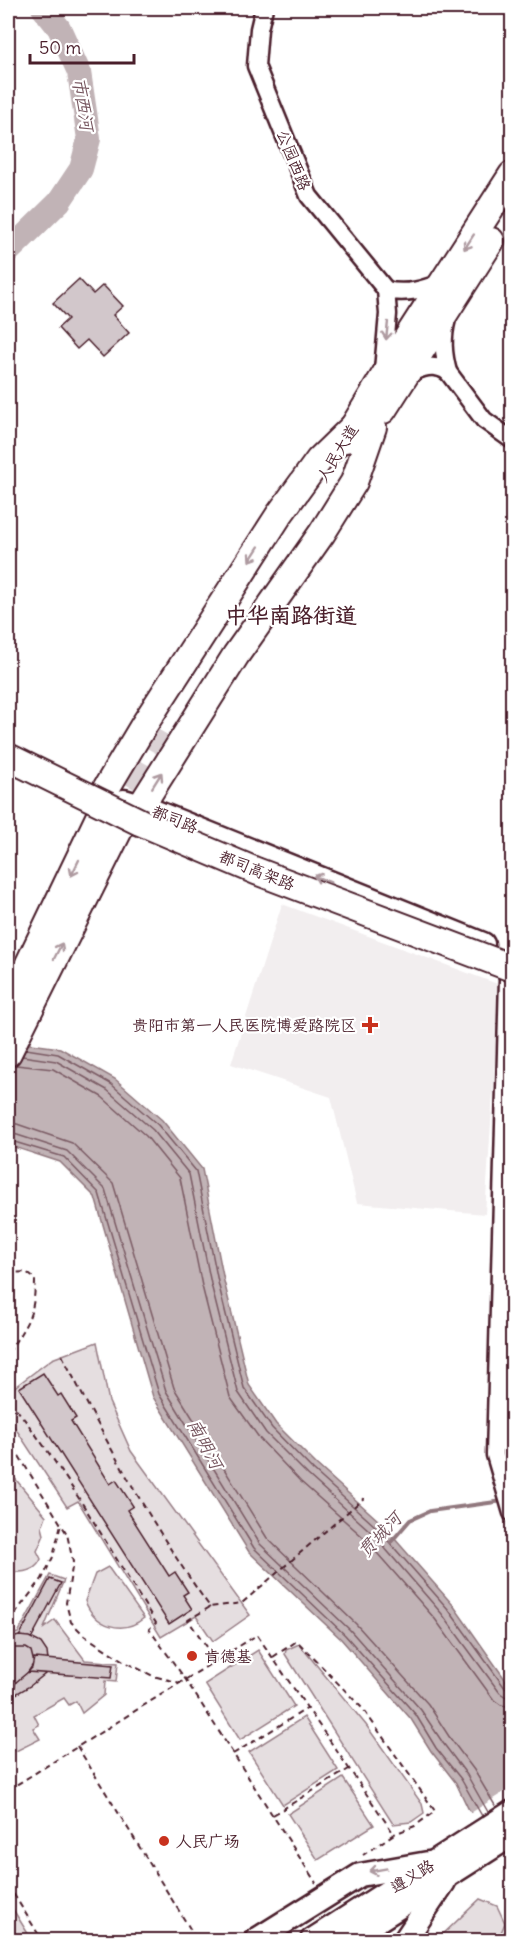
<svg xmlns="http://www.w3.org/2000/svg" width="520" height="1948" font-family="Delius,'LXGW WenKai TC',sans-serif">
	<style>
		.built { fill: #f2eeef }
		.green { fill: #e5dee0; stroke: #987e86; stroke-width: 1.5 }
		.water { fill: #c1b3b6; stroke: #91787e; stroke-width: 1.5 }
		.pier { fill: #fff }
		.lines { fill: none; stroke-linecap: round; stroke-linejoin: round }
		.shore { stroke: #7a5a63; stroke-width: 1.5 }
		.stream { stroke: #91787e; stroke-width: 4 }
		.river { stroke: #c1b3b6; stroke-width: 24 }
		.building { fill: #d2c7cb; stroke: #4a1f2b; stroke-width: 1.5 }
		.highway-tunnel { stroke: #dbd2d5; stroke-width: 28; stroke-dasharray: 28 14; stroke-linecap: butt }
		.street-casing { stroke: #4a1f2b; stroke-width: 21 }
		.secondary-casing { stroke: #4a1f2b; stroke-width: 27 }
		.primary-casing { stroke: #4a1f2b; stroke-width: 30 }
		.path { stroke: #4a1f2b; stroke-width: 2; stroke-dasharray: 6 4.5; stroke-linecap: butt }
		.street { stroke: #fff; stroke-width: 16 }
		.secondary { stroke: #fff; stroke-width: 22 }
		.primary { stroke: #fff; stroke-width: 26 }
		.primary-bridge-casing { stroke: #4a1f2b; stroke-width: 30; stroke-linecap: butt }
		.primary-bridge { stroke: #fff; stroke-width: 26 }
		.oneway { stroke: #ae9aa0 }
		.poi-dot { fill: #c8321e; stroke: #fff; stroke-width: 2 }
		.labels { text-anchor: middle; stroke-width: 4.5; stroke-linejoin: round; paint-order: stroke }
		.street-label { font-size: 16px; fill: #4a1f2b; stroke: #fff }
		.poi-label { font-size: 16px; fill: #4a1f2b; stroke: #fff; text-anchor: start }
		.water-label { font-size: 18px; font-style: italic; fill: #74535c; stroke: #fff }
		.district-label { font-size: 22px; font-weight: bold; fill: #4a1f2b; stroke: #fff }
	</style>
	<rect width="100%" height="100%" fill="#fff"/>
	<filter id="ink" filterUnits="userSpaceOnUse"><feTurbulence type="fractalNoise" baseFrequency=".0167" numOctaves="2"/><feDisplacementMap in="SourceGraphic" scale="12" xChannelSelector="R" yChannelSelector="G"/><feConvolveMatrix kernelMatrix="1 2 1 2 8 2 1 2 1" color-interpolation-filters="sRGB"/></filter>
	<g filter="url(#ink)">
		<polygon class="built" points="282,904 500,985 485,1214 357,1203 331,1097 231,1064"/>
		<g class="green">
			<polygon points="97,1342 109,1402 131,1451 250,1615 213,1641 196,1616 161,1637 78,1501 67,1507 8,1417 8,1392 52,1359"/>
			<path d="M8 1470 46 1516 42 1527 44 1535 37 1551 41 1559C36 1572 20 1573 8 1572Z"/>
			<path d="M108 1567 144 1618C122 1636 95 1626 85 1601L95 1574Z"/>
			<polygon points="50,1575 64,1580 44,1628 55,1620 85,1660 118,1663 116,1682 105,1681 104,1695 82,1713 76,1701 69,1705 64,1698 34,1715 39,1725 33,1728 40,1739 16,1751 8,1748 8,1635 18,1633"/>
			<polygon points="299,1644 366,1725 422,1804 424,1813 411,1822 393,1824 285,1654 286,1650"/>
			<polygon points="258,1650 294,1706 240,1740 205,1684"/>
			<polygon points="304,1717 338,1770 283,1805 249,1752"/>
			<polygon points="343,1778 374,1825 318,1860 288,1814"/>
			<polygon points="480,1899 497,1906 505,1923 498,1940 437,1940"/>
			<polygon points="9,1903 32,1940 8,1940 8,1904"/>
		</g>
		<polygon class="water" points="8,1041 60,1048 115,1079 162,1120 202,1169 224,1281 249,1385 276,1424 317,1465 379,1521 453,1605 512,1689 512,1872 468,1808 456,1783 431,1751 411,1719 341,1639 249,1552 153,1397 95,1197 60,1162 8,1145"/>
		<polygon class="pier" points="512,1787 512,1861 505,1866 469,1814"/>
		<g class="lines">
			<g class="shore">
				<polyline points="26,1049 58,1054 111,1084 158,1125 196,1171 218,1282 244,1388 272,1428 313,1470 375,1526 448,1609 505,1688 512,1690"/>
				<polyline points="22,1056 56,1061 107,1090 153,1130 189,1174 211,1284 238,1392 266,1433 308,1475 370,1531 442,1614 500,1693 506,1697 512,1698"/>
				<polyline points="16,1065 53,1069 102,1097 146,1136 180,1178 202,1286 230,1397 260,1439 301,1482 363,1537 435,1619 494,1700 501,1705 512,1707"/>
				<polyline points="8,1123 17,1124 72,1143 113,1183 174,1388 267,1538 356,1624 428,1704 450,1738 474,1770 496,1807"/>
				<polyline points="8,1132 67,1151 105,1189 166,1391 260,1544 350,1630 421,1710 443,1743 467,1775 488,1812"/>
				<polyline points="8,1140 64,1157 99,1193 159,1394 254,1548 345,1635 416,1715 436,1748 461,1779 482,1816"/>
			</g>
			<polyline class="stream" points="391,1542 410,1520 430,1511 503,1501"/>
			<polyline class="river" points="8,252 59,202 81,169 89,139 79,72 59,28 43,8"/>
		</g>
		<g class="building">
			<polygon points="79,279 93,294 103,285 123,306 113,315 129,333 103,357 87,340 77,349 58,328 68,319 53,303"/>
			<polygon points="43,1373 58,1396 61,1394 76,1418 71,1421 110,1484 116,1480 133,1506 127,1510 169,1576 175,1572 188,1592 183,1595 192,1609 169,1624 19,1388"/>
			<polygon points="50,1579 61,1583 26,1648 13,1648"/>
			<polygon points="19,1636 29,1637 41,1643 47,1652 48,1661 45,1674 30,1686 16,1694 8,1693 8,1639"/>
			<polygon points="13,1648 26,1648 31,1651 34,1663 28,1672 16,1682 8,1683 8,1652"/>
			<polygon points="34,1658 113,1665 111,1678 28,1672 32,1668"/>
			<polygon points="16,1682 8,1708 8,1683"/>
		</g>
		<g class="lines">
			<polyline class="highway-tunnel" points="114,826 166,734"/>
			<g class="street-casing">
				<g id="street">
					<polyline points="264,8 259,29 256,66 309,196 386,290"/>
					<path d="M383 370 388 314 386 290C407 295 424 289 443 282"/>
					<polyline points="448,372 484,420 512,440"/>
					<path d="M406 375C421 368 434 362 448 372 443 353 442 338 447 319"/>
					<polyline points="506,960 508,979 495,1455 512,1513"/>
				</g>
			</g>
			<g class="secondary-casing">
				<g id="secondary">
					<polyline points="124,801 141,806 483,944"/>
					<polyline points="256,1940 360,1875 428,1863"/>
					<polyline points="312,1940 512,1812"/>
					<polyline points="347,1940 512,1835"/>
					<polyline points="405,1940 444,1882"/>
				</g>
			</g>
			<g class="primary-casing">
				<g id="primary">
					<polyline points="383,410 491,241"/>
					<polyline points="346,439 412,330 512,175"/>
					<polyline points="8,1007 100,815 104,792 144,725 279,515 319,460 354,426"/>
					<polyline points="8,1053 121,826 141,806 236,655 322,533 354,482 373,427"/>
				</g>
			</g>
			<g class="path">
				<path d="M8 1271 10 1273 26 1272 35 1279C35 1316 27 1323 8 1353"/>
				<path d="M62 1355C106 1442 153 1528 210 1607L242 1603 364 1498"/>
				<path d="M8 1402 14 1406C68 1474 110 1550 156 1623L149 1629 186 1680 316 1883"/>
				<polyline points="8,1438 67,1534 73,1562 66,1603 71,1622 85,1636 125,1662 153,1676 181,1683"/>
				<polyline points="210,1607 188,1620 217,1661"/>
				<polyline points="8,1622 42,1579 53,1557 61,1524"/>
				<polyline points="273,1657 297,1641 363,1709 435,1811 415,1826 394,1834"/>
				<polyline points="77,1746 197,1940"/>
				<polyline points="233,1754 308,1708"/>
				<polyline points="8,1790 257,1635 394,1834 363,1855"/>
				<polyline points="273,1815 349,1769"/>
				<polyline points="8,1885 42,1940"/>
			</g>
			<use href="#street" class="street"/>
			<use href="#secondary" class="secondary"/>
			<use href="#primary" class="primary"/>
			<g class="primary-bridge-casing">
				<polyline id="primary-bridge" points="8,757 140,822 256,871 512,968"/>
			</g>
			<use href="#primary-bridge" class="primary-bridge"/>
		</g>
		<defs><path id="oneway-shaft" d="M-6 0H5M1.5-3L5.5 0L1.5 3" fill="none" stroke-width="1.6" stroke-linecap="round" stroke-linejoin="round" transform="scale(1.5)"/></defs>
		<g class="oneway">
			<use href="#oneway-shaft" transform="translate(469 242) rotate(123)"/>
			<use href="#oneway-shaft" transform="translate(387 331) rotate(96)"/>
			<use href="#oneway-shaft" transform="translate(254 554) rotate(123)"/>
			<use href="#oneway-shaft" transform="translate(157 780) rotate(-58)"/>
			<use href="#oneway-shaft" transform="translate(75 868) rotate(116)"/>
			<use href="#oneway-shaft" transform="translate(322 879) rotate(-158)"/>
			<use href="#oneway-shaft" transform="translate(58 951) rotate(-63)"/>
			<use href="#oneway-shaft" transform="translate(378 1870) rotate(170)"/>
		</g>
	</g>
	<g class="poi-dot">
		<path d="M367 1016h6v6h6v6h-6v6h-6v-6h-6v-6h6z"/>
		<circle cx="192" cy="1656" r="6"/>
		<circle cx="164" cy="1841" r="6"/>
	</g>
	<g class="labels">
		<g class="street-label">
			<text transform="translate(294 160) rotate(68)" y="6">公园西路</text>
			<text transform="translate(337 453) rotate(-59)" y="6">人民大道</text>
			<text transform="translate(175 819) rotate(22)" y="6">都司路</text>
			<text transform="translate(257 870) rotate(22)" y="6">都司高架路</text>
			<text transform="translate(412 1876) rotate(-32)" y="6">遵义路</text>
		</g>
		<g class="poi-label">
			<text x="356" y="1031" text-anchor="end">贵阳市第一人民医院博爱路院区</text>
			<text x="204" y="1662">肯德基</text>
			<text x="176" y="1847">人民广场</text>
		</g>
		<g class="water-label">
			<text transform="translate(83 104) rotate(81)" y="6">市西河</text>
			<text transform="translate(205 1444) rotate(62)" y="6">南明河</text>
			<text transform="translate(380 1535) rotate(-47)" y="6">贯城河</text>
		</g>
		<g class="district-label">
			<text x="291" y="623">中华南路街道</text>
		</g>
	</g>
	<rect width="520" height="1948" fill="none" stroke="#fff" stroke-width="30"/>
	<rect x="15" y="15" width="490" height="1918" fill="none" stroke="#4a1f2b" stroke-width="2" filter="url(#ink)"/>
	<path d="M30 54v9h104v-9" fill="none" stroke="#4a1f2b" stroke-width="3"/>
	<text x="39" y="54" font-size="18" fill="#4a1f2b" stroke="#ffffff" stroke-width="4.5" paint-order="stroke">50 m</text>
</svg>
